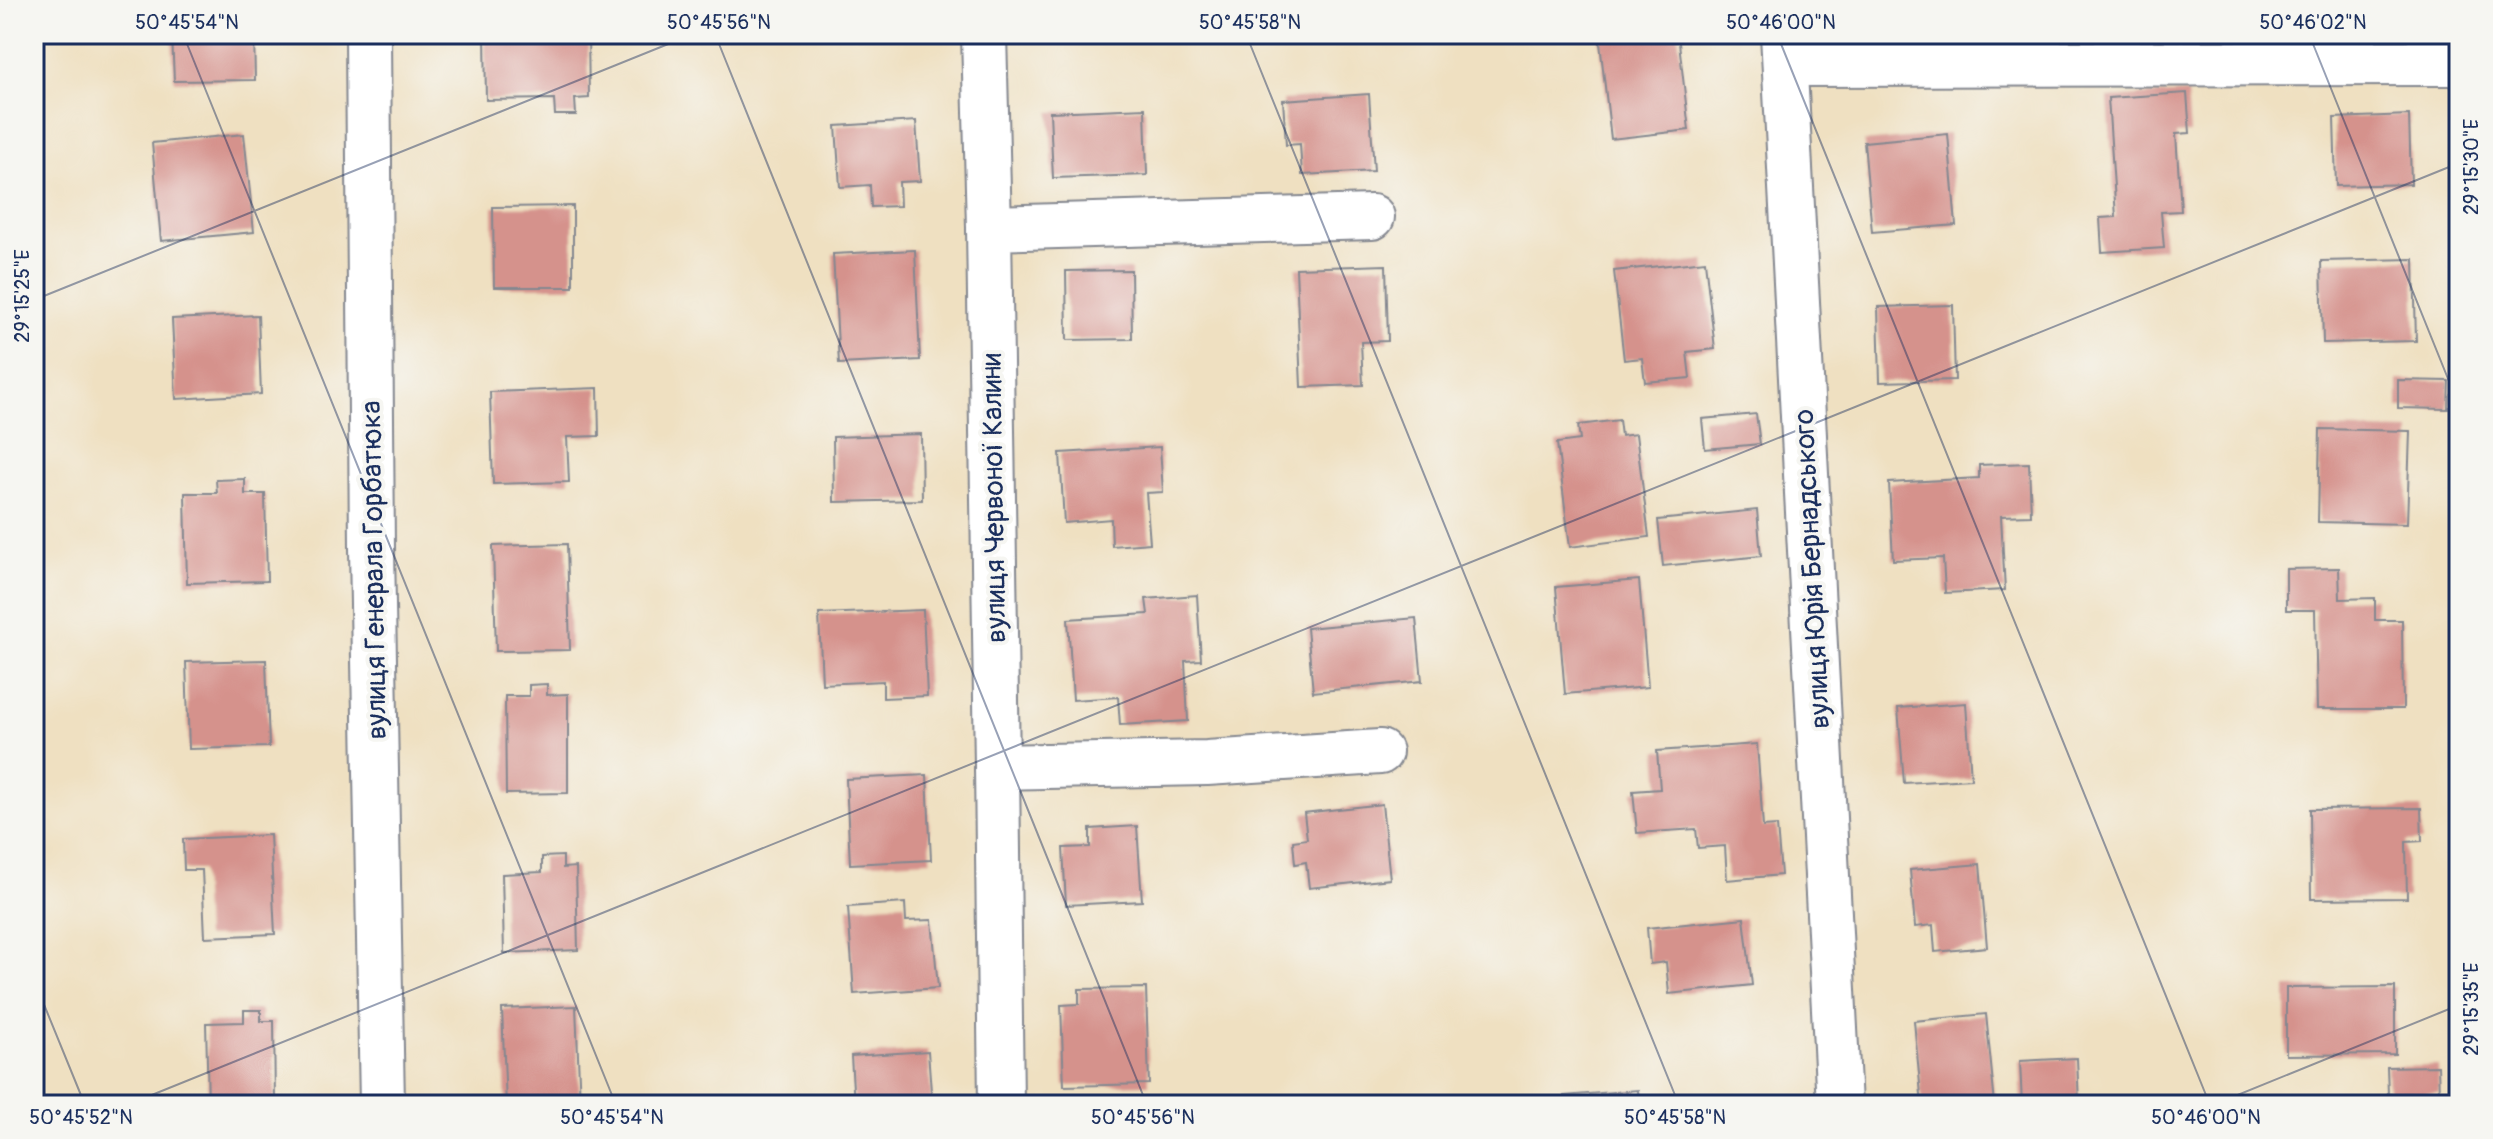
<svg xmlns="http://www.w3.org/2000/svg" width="2493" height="1139" font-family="Pangolin,sans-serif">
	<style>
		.building { fill: #d5928c }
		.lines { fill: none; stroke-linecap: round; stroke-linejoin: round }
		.minor-casing { stroke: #858890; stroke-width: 48 }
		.minor { stroke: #fff; stroke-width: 44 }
		.ticks { fill: none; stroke: #1b2f5e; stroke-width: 2; stroke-opacity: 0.45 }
		.labels { text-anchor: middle; stroke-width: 8; stroke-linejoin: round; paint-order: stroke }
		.street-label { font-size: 28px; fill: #1b2f5e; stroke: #f6f6f2 }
		.neatline { fill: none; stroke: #1b2f5e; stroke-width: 3 }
		.ticks-label { font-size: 20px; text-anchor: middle; fill: #1b2f5e }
	</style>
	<rect width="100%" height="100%" fill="#f6f6f2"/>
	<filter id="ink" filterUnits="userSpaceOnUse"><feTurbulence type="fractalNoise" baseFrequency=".0125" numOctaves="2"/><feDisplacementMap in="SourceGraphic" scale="16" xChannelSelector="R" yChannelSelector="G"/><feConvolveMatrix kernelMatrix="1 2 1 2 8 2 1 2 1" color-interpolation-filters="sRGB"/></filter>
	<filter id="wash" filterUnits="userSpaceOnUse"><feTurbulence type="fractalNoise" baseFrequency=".006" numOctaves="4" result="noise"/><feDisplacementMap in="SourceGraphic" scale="32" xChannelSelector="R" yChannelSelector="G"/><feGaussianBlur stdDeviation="1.8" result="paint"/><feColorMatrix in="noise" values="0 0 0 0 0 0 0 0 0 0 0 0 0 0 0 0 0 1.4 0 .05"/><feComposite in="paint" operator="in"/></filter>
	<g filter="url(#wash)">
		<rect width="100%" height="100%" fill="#efe0c1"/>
		<g id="blocks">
			<g class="building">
				<polygon points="172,34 254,34 255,80 174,81"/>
				<polygon points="485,34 588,34 589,98 575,99 576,115 555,115 554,99 486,100"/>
				<polygon points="1599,34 1678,34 1689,130 1611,139"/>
				<polygon points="2187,93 2190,133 2176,134 2181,211 2161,212 2164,248 2102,252 2100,218 2116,217 2108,98"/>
				<polygon points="1369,94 1374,171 1302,175 1300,144 1286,145 1283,100"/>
				<polygon points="1145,108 1147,175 1053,178 1050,112"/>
				<polygon points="2409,115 2411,184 2336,186 2334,118"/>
				<polygon points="916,121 920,181 899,182 900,206 871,207 870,185 840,187 836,126"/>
				<polygon points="244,134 254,232 161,241 152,143"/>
				<polygon points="1948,134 1956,225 1872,232 1864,142"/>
				<polygon points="573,206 573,287 494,287 493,207"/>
				<polygon points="915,250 920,360 839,364 833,254"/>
				<polygon points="2414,259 2416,341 2323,343 2321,261"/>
				<polygon points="1705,261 1715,349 1687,352 1690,378 1645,382 1642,358 1624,360 1614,271"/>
				<polygon points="1386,265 1388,341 1361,342 1363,385 1301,387 1296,268"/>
				<polygon points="1131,270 1132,339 1067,340 1066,271"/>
				<polygon points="1953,305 1955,380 1880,382 1878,307"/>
				<polygon points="258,315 261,394 176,399 172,319"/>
				<polygon points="2398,380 2449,381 2448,409 2398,408"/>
				<polygon points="598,388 599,436 567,437 569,482 493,484 490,392"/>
				<polygon points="1756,414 1760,444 1705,449 1702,419"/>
				<polygon points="1619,420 1621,436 1636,434 1649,537 1570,547 1557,443 1580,440 1578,425"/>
				<polygon points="2320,429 2410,431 2407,524 2318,522"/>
				<polygon points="921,434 922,500 834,502 833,437"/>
				<polygon points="1160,447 1163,492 1146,493 1150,543 1112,546 1111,519 1064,523 1060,453"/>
				<polygon points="2029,463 2031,515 2001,516 2005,590 1945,593 1943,558 1893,560 1889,483 1979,478 1979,465"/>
				<polygon points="245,479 245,494 265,494 267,581 187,583 185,493 217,493 216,480"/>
				<polygon points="1757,510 1761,556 1663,566 1658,520"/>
				<polygon points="567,544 570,650 496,651 493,546"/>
				<polygon points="2339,568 2340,599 2375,598 2375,620 2402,620 2403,709 2317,709 2315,610 2286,610 2286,569"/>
				<polygon points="1639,580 1648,687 1565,694 1556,587"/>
				<polygon points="1197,595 1201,660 1185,661 1188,721 1120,725 1118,697 1073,700 1068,619 1148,614 1146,599"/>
				<polygon points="923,610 927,696 883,698 883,681 822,684 819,614"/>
				<polygon points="1416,618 1422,681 1313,692 1307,628"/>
				<polygon points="266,660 269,747 189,749 186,662"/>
				<polygon points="547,684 547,695 568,694 568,793 506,794 505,696 529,696 529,685"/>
				<polygon points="1966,703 1971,779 1904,783 1898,708"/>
				<polygon points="1757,744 1763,827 1777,826 1781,875 1727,880 1725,846 1698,848 1696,829 1637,833 1633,791 1660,789 1657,751"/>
				<polygon points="927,775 931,860 850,864 846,779"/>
				<polygon points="1382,804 1390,879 1309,888 1306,862 1295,864 1293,841 1307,839 1304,813"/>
				<polygon points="2421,808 2422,841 2406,842 2407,898 2311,899 2310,809"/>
				<polygon points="1137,826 1142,901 1066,905 1063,848 1090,847 1090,829"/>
				<polygon points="270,835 275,934 205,937 202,870 184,870 183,839"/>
				<polygon points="563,856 563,868 576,867 578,950 504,953 502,874 542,872 542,857"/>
				<polygon points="1980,864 1987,947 1935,952 1933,925 1915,927 1910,870"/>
				<polygon points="905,903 906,921 932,920 938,988 854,994 848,907"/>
				<polygon points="1744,918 1752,985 1669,994 1666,962 1650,964 1647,928"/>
				<polygon points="2395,987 2395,1054 2286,1055 2286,988"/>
				<polygon points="1146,988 1149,1084 1064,1086 1061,1005 1079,1004 1079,989"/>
				<polygon points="576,1006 580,1105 506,1105 502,1009"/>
				<polygon points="244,1010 261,1010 261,1021 274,1021 275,1102 208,1103 206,1023 244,1022"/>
				<polygon points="1986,1014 1995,1105 1922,1105 1914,1021"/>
				<polygon points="928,1051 932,1105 854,1105 851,1056"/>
				<polygon points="2077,1058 2079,1105 2022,1105 2020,1061"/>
				<polygon points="2438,1066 2439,1093 2388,1094 2387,1067"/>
				<polygon points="1638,1090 1639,1105 1565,1105 1564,1096"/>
			</g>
		</g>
	</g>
	<g filter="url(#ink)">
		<use href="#blocks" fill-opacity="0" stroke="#858890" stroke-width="2"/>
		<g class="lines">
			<g class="minor-casing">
				<g id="minor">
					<polyline points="368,34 372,549 382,1105"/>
					<polyline points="984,34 989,228"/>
					<polyline points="1783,34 1839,1105"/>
					<polyline points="1785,64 2459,63"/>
					<polyline points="997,767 989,228 1372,217"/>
					<polyline points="1001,1105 997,767 1207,763 1380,752"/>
				</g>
			</g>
			<use href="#minor" class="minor"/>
		</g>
	</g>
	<path class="ticks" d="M183 34 616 1105M715 34 1147 1105M1246 34 1679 1105M1777 34 2210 1105M2309 34 2459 406M34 300 693 34M34 980 85 1105M127 1105 2459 163M2213 1105 2459 1005"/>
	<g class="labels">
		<g class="street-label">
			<text transform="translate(993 498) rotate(-91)" y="10">вулиця Червоної Калини</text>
			<text transform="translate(1811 569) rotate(-93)" y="10">вулиця Юрія Бернадського</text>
			<text transform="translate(373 570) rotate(-91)" y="10">вулиця Генерала Горбатюка</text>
		</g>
	</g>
	<rect width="2493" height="1139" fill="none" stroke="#f6f6f2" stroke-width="88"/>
	<rect x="44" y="44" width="2405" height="1051" class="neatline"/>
	<g class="ticks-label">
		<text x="187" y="29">50°45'54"N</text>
		<text x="719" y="29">50°45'56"N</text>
		<text x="1250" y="29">50°45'58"N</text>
		<text x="1781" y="29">50°46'00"N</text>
		<text x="2313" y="29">50°46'02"N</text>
		<text transform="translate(2471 167) rotate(-90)" y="7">29°15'30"E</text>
		<text transform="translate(22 296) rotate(-90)" y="7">29°15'25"E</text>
		<text transform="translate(2471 1009) rotate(-90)" y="7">29°15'35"E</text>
		<text x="81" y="1124">50°45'52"N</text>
		<text x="612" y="1124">50°45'54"N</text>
		<text x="1143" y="1124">50°45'56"N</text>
		<text x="1675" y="1124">50°45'58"N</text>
		<text x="2206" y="1124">50°46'00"N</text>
	</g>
</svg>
